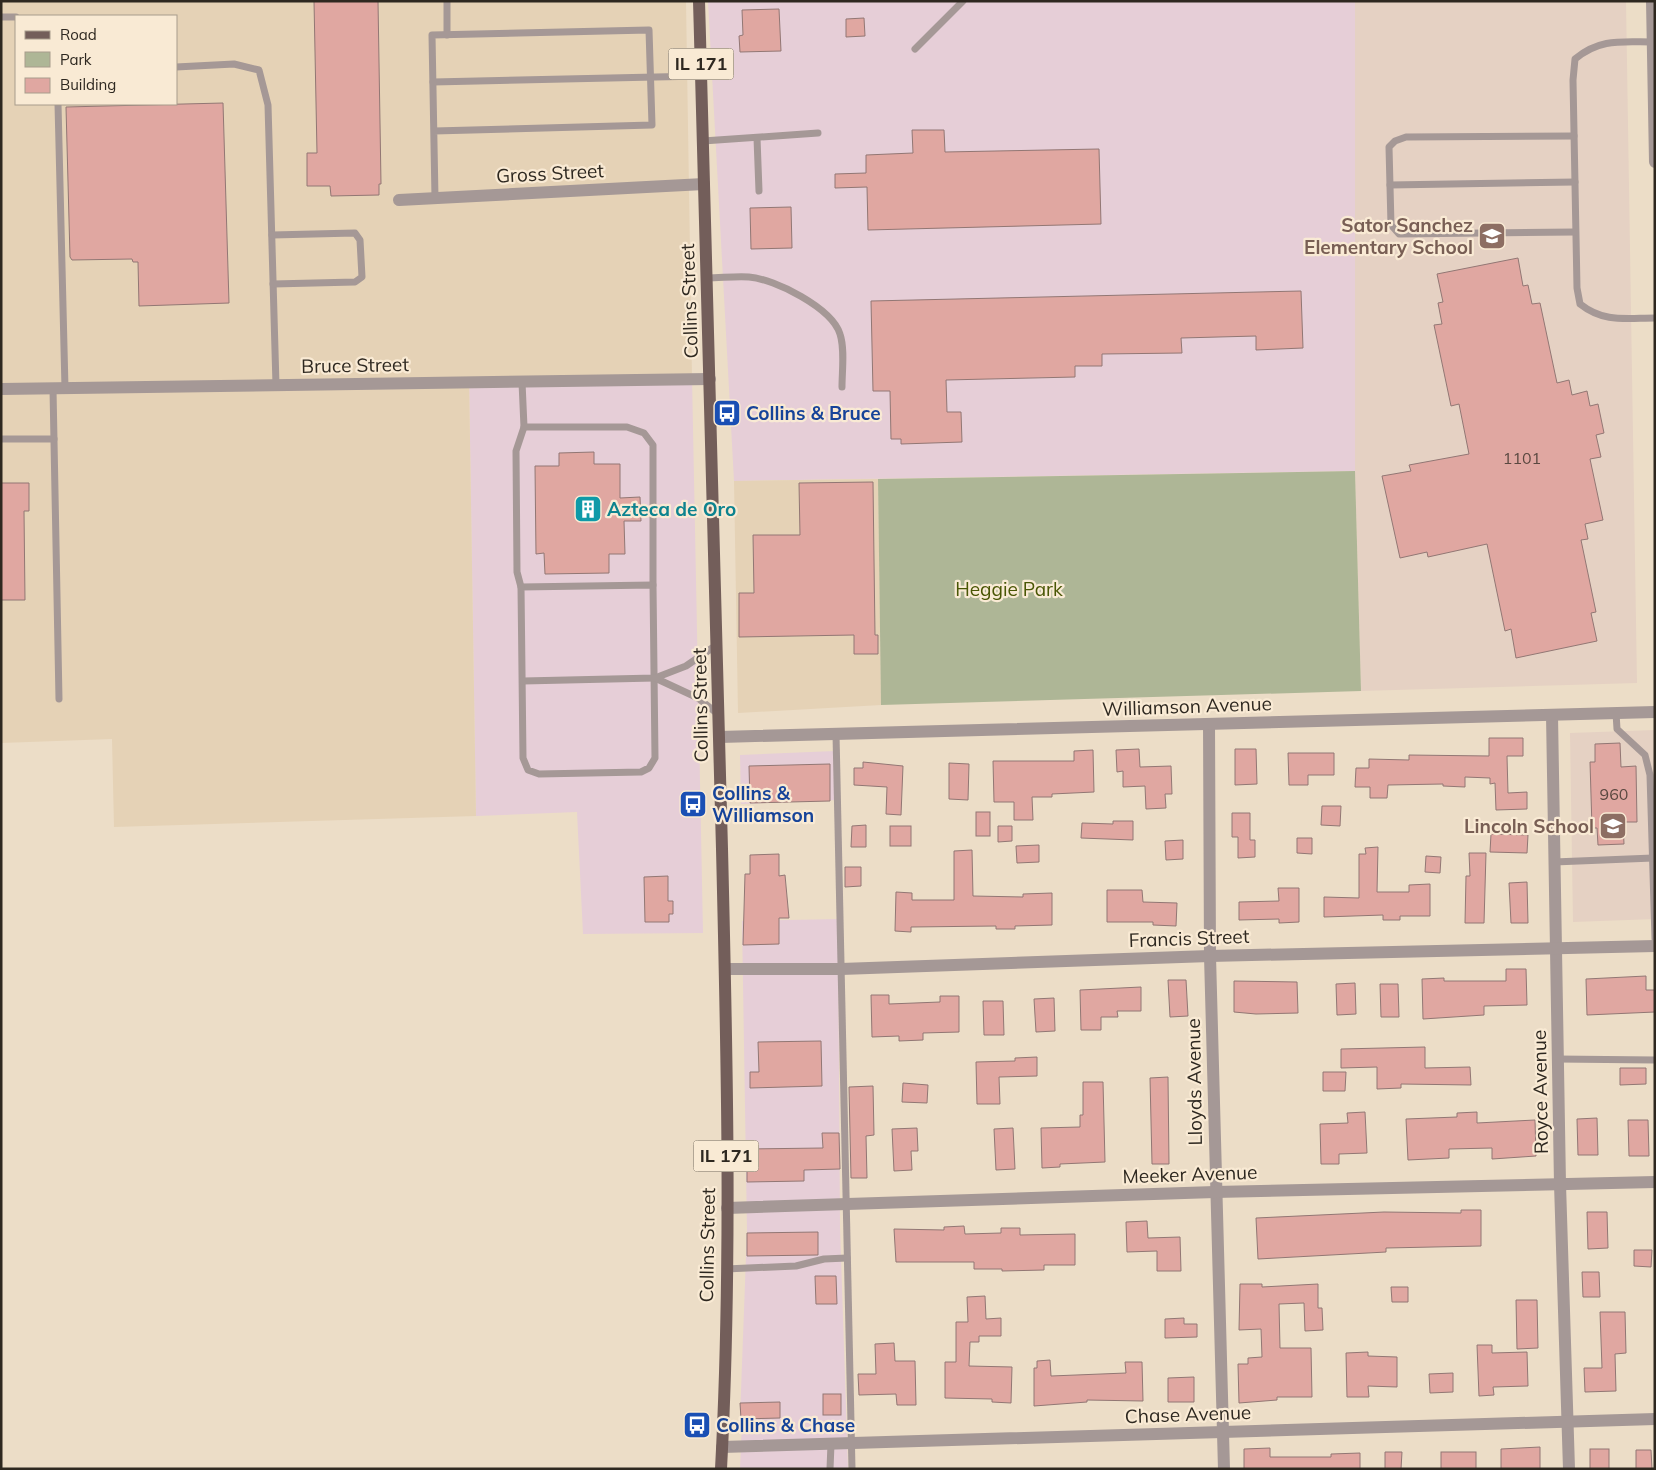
<svg xmlns="http://www.w3.org/2000/svg" width="1656" height="1470" font-family="Mulish,sans-serif">
	<style>
		.commercial { fill: #e6ced7 }
		.built { fill: #e5d2b6; fill-rule: evenodd }
		.education { fill: #e5d1c3 }
		.green { fill: #aeb696 }
		.building { fill: #e0a7a1; stroke: #927774 }
		.lines { fill: none; stroke-linecap: round; stroke-linejoin: round }
		.service { stroke: #a59896; stroke-width: 7 }
		.minor { stroke: #a59896; stroke-width: 12 }
		.primary { stroke: #735e5a; stroke-width: 12 }
		.labels { text-anchor: middle; stroke-width: 4.5; stroke-linejoin: round; paint-order: stroke }
		.number-label { font-size: 16px; fill: #5a4840 }
		.shield { fill: #f9ead4; stroke: #6b6256; stroke-width: 1 }
		.shield-label { font-size: 18px; font-weight: bold; fill: #2e2820 }
		.street-label { font-size: 19px; fill: #2e2820; stroke: #f9ead4 }
		.education-label { font-size: 19px; font-weight: bold; fill: #785e54; stroke: #f9ead4; text-anchor: end }
		.transit-label { font-size: 19px; font-weight: bold; fill: #164399; stroke: #f9ead4; text-anchor: start }
		.culture-label { font-size: 19px; font-weight: bold; fill: #0d838f; stroke: #f9ead4; text-anchor: start }
		.park-label { font-size: 19px; fill: #495604; stroke: #f9ead4 }
	</style>
	<rect width="100%" height="100%" fill="#ecddc7"/>
	<g class="commercial">
		<polygon points="708,1 1355,1 1355,471 734,481"/>
		<polygon points="469,376 692,378 703,933 583,934 577,812 476,816"/>
		<polygon points="835,751 836,800 741,804 740,755"/>
		<polygon points="838,919 840,1227 848,1469 740,1469 742,1422 740,1418 747,1230 742,921"/>
	</g>
	<g class="built">
		<path d="M1 1H686L692 378 469 377 476 816 114 827 112 739 1 743ZM16 16H176V104H16Z"/>
		<polygon points="878,479 881,705 738,713 734,481"/>
	</g>
	<g class="education">
		<polygon points="1355,1 1626,1 1637,683 1361,691 1355,471"/>
		<polygon points="1655,730 1655,919 1573,922 1570,733"/>
	</g>
	<polygon class="green" points="1355,471 1361,691 881,705 878,479"/>
	<g class="building">
		<polygon points="314,1 378,1 381,184 379,184 379,195 331,196 330,186 307,186 307,153 317,153"/>
		<polygon points="779,9 781,51 740,52 739,36 743,35 742,10"/>
		<polygon points="864,18 865,36 846,37 846,19"/>
		<polygon points="223,103 229,303 139,306 138,262 133,262 132,259 72,260 70,257 66,107"/>
		<polygon points="912,130 944,130 945,152 1099,149 1101,224 868,230 867,187 835,188 835,174 866,173 866,155 913,153"/>
		<polygon points="791,207 792,248 751,249 750,208"/>
		<polygon points="1518,258 1523,286 1528,285 1532,304 1540,303 1557,383 1569,380 1572,395 1587,391 1590,406 1598,404 1604,433 1596,435 1601,457 1590,459 1603,520 1585,524 1588,539 1581,540 1596,612 1591,613 1597,641 1516,658 1511,629 1505,631 1487,544 1428,557 1427,552 1400,558 1382,476 1411,471 1409,465 1469,454 1459,404 1451,406 1434,325 1442,324 1438,303 1443,302 1437,274"/>
		<polygon points="1301,291 1303,348 1256,350 1256,336 1181,338 1182,353 1102,354 1102,366 1075,366 1075,377 946,380 947,412 961,412 962,442 901,444 901,439 891,439 890,391 873,391 871,301"/>
		<polygon points="594,452 594,464 620,464 620,498 640,497 641,521 624,521 625,554 609,554 609,573 545,574 544,553 536,554 535,466 559,466 559,453"/>
		<polygon points="873,482 875,635 878,635 878,654 854,654 854,635 739,637 739,593 754,593 753,535 800,535 799,483"/>
		<polygon points="1,483 29,483 29,511 24,511 25,600 1,600"/>
		<polygon points="1489,738 1523,738 1523,756 1507,756 1508,793 1527,792 1527,809 1496,810 1495,783 1490,784 1490,778 1465,777 1465,787 1443,786 1443,784 1388,785 1387,798 1370,798 1370,787 1355,787 1356,768 1369,768 1369,759 1409,760 1409,755 1489,756"/>
		<polygon points="1620,743 1621,767 1636,766 1637,822 1623,822 1624,844 1598,845 1597,828 1592,828 1590,762 1595,762 1595,744"/>
		<polygon points="1139,749 1140,767 1171,766 1172,794 1165,794 1166,808 1146,809 1145,786 1123,787 1123,771 1117,772 1116,750"/>
		<polygon points="1235,749 1256,749 1257,784 1235,785"/>
		<polygon points="1093,750 1094,792 1052,794 1052,797 1032,797 1033,820 1014,820 1014,802 994,802 993,761 1074,761 1074,751"/>
		<polygon points="1288,753 1334,753 1334,775 1308,775 1308,785 1289,785"/>
		<polygon points="863,762 903,766 901,815 886,814 887,787 854,785 854,768 863,768"/>
		<polygon points="949,763 969,764 968,800 949,799"/>
		<polygon points="830,764 830,801 750,803 749,766"/>
		<polygon points="1322,806 1341,806 1340,826 1321,825"/>
		<rect x="976" y="812" width="14" height="24"/>
		<polygon points="1232,813 1250,813 1250,840 1255,840 1255,857 1238,858 1238,837 1232,837"/>
		<polygon points="1113,821 1133,821 1133,840 1081,838 1082,823 1113,824"/>
		<polygon points="866,825 866,847 851,847 852,826"/>
		<rect x="890" y="826" width="21" height="20"/>
		<polygon points="998,826 1012,826 1012,841 998,842"/>
		<polygon points="1491,834 1528,835 1527,853 1490,852"/>
		<polygon points="1297,838 1312,838 1312,854 1297,853"/>
		<polygon points="1183,840 1183,859 1166,860 1165,841"/>
		<polygon points="1039,845 1039,862 1017,863 1016,846"/>
		<polygon points="1378,847 1377,892 1409,892 1409,885 1430,884 1430,916 1400,916 1400,920 1383,920 1383,915 1324,917 1324,897 1359,898 1359,854 1366,854 1365,848"/>
		<polygon points="972,850 973,896 1023,897 1023,894 1052,893 1052,925 1015,926 1015,929 996,929 996,926 911,927 911,932 895,931 896,892 912,893 912,900 954,900 954,851"/>
		<polygon points="1469,853 1486,853 1484,923 1465,923 1466,876 1470,876"/>
		<polygon points="779,854 779,876 785,875 789,918 779,918 779,944 743,945 745,874 750,874 750,855"/>
		<polygon points="1426,856 1441,857 1440,873 1425,872"/>
		<polygon points="845,867 861,867 861,886 845,887"/>
		<polygon points="668,876 668,901 673,901 673,914 669,914 669,922 645,922 644,877"/>
		<polygon points="1527,882 1528,923 1511,923 1509,883"/>
		<polygon points="1278,888 1299,888 1299,922 1279,923 1279,919 1239,920 1239,902 1279,901"/>
		<polygon points="1107,890 1142,890 1143,902 1177,903 1176,926 1153,925 1153,922 1107,922"/>
		<polygon points="1506,969 1526,969 1527,1005 1484,1006 1484,1015 1423,1019 1422,979 1444,978 1444,981 1506,981"/>
		<polygon points="1646,976 1646,990 1655,990 1655,1012 1587,1015 1586,979"/>
		<polygon points="1168,980 1186,980 1188,1016 1170,1017"/>
		<polygon points="1234,981 1297,982 1298,1013 1256,1014 1234,1012"/>
		<polygon points="1355,983 1356,1014 1337,1015 1336,984"/>
		<polygon points="1380,984 1398,984 1399,1017 1381,1017"/>
		<polygon points="1141,987 1141,1011 1117,1011 1118,1017 1101,1017 1101,1030 1081,1030 1080,990"/>
		<polygon points="871,995 889,995 889,1004 940,1002 940,996 959,996 959,1032 923,1033 923,1040 899,1041 899,1036 872,1037"/>
		<polygon points="1054,998 1055,1031 1036,1032 1034,999"/>
		<polygon points="983,1001 1003,1001 1004,1035 984,1035"/>
		<polygon points="821,1041 822,1086 750,1088 750,1072 759,1072 758,1042"/>
		<polygon points="1425,1047 1425,1068 1470,1067 1471,1085 1401,1084 1401,1088 1377,1089 1377,1067 1341,1068 1341,1049"/>
		<polygon points="1037,1057 1037,1076 999,1077 1000,1104 977,1104 976,1062 1015,1061 1015,1058"/>
		<polygon points="1620,1068 1646,1068 1646,1084 1620,1085"/>
		<polygon points="1323,1072 1346,1072 1345,1091 1323,1091"/>
		<polygon points="1168,1077 1169,1164 1152,1164 1150,1078"/>
		<polygon points="1083,1082 1103,1082 1105,1162 1060,1164 1060,1167 1042,1168 1041,1128 1080,1127 1080,1115 1083,1115"/>
		<polygon points="903,1083 928,1085 927,1103 902,1102"/>
		<polygon points="873,1086 874,1135 866,1136 867,1178 851,1178 849,1087"/>
		<polygon points="1365,1112 1367,1153 1339,1154 1339,1164 1321,1164 1320,1124 1348,1123 1347,1113"/>
		<polygon points="1477,1112 1477,1123 1535,1120 1536,1156 1492,1159 1492,1148 1449,1149 1449,1158 1408,1160 1406,1119 1457,1117 1457,1113"/>
		<polygon points="1597,1118 1598,1155 1578,1155 1577,1119"/>
		<polygon points="1628,1120 1648,1120 1649,1156 1629,1156"/>
		<polygon points="917,1128 918,1151 911,1151 912,1170 894,1171 892,1129"/>
		<polygon points="1013,1128 1015,1169 996,1170 994,1129"/>
		<polygon points="822,1133 839,1133 840,1169 804,1170 804,1181 747,1182 747,1149 823,1148"/>
		<polygon points="1461,1210 1481,1210 1481,1246 1386,1248 1386,1252 1258,1259 1256,1218 1384,1212 1461,1213"/>
		<polygon points="1587,1212 1607,1212 1608,1248 1588,1249"/>
		<polygon points="1147,1221 1148,1238 1180,1237 1181,1271 1157,1271 1157,1251 1127,1252 1126,1222"/>
		<polygon points="964,1226 965,1234 1001,1233 1001,1228 1020,1228 1020,1235 1075,1234 1075,1265 1044,1265 1044,1270 1002,1271 1002,1269 974,1269 974,1262 896,1262 894,1229 944,1230 944,1227"/>
		<polygon points="818,1232 818,1255 747,1256 747,1233"/>
		<polygon points="1634,1250 1652,1250 1651,1267 1634,1266"/>
		<polygon points="1582,1272 1599,1272 1600,1297 1583,1297"/>
		<polygon points="815,1276 836,1276 837,1304 816,1304"/>
		<polygon points="1240,1284 1262,1284 1262,1287 1318,1284 1318,1308 1322,1308 1323,1330 1305,1331 1304,1303 1279,1304 1280,1348 1311,1348 1312,1397 1277,1397 1277,1400 1239,1403 1238,1364 1248,1364 1248,1358 1262,1357 1261,1329 1239,1330"/>
		<polygon points="1391,1287 1408,1287 1408,1302 1392,1302"/>
		<polygon points="985,1296 986,1319 1001,1318 1001,1336 979,1336 979,1342 970,1342 969,1366 1012,1367 1011,1403 992,1402 992,1399 945,1398 945,1362 956,1362 956,1322 968,1322 967,1297"/>
		<polygon points="1516,1300 1537,1300 1538,1348 1517,1349"/>
		<polygon points="1600,1312 1625,1312 1626,1353 1615,1354 1616,1391 1585,1392 1584,1368 1602,1368"/>
		<polygon points="1184,1318 1184,1324 1197,1324 1197,1337 1165,1338 1165,1319"/>
		<polygon points="894,1343 895,1361 915,1361 916,1405 897,1405 896,1394 859,1395 858,1374 876,1374 875,1344"/>
		<polygon points="1477,1345 1492,1345 1492,1353 1527,1352 1528,1386 1493,1387 1494,1395 1479,1396"/>
		<polygon points="1368,1352 1368,1356 1397,1357 1397,1387 1368,1386 1369,1397 1347,1397 1346,1353"/>
		<polygon points="1050,1360 1051,1376 1126,1373 1125,1362 1142,1362 1143,1401 1087,1400 1087,1402 1034,1406 1034,1368 1037,1368 1037,1361"/>
		<polygon points="1453,1373 1453,1392 1430,1393 1429,1374"/>
		<polygon points="1194,1377 1194,1402 1168,1402 1168,1378"/>
		<rect x="823" y="1394" width="18" height="21"/>
		<polygon points="780,1402 780,1418 741,1419 740,1403"/>
		<polygon points="1540,1447 1540,1469 1501,1469 1501,1449"/>
		<polygon points="1270,1448 1270,1457 1331,1457 1331,1454 1360,1453 1360,1469 1244,1469 1244,1449"/>
		<rect x="1590" y="1449" width="19" height="20"/>
		<polygon points="1636,1450 1651,1450 1652,1469 1636,1469"/>
		<polygon points="1385,1452 1402,1452 1401,1469 1385,1469"/>
		<rect x="1441" y="1452" width="35" height="17"/>
	</g>
	<g class="lines">
		<g class="service">
			<polyline points="447,1 447,35"/>
			<polyline points="1,17 16,17"/>
			<path d="M1653 42C1622 42 1600 38 1575 59L1573 80 1577 288 1580 304C1604 323 1626 318 1655 318"/>
			<polyline points="915,49 963,1"/>
			<polyline points="176,67 234,64 259,70 268,105 276,385"/>
			<polyline points="433,82 701,76"/>
			<polyline points="58,104 65,388"/>
			<polyline points="434,131 652,125 649,30 432,35 435,198"/>
			<polyline points="1574,136 1406,137 1395,141 1389,147 1391,225 1399,234 1575,232"/>
			<polyline points="757,138 759,191"/>
			<polyline points="703,141 818,133"/>
			<polyline points="1390,185 1575,182"/>
			<polyline points="272,235 355,233 360,240 362,277 355,282 273,284"/>
			<path d="M707 278C721 278 735 276 749 277 775 279 832 308 840 334 845 349 842 371 842 387"/>
			<polyline points="522,382 524,427 627,427 644,433 653,445 653,585"/>
			<polyline points="53,389 59,699"/>
			<polyline points="1,439 54,439"/>
			<polygon points="653,585 655,758 649,768 641,772 539,774 528,770 523,758 521,587"/>
			<polyline points="521,587 517,572 516,451 524,427"/>
			<polyline points="655,678 698,698 719,715"/>
			<polyline points="523,681 655,678 686,666 718,644"/>
			<polyline points="1616,713 1617,729 1645,755 1650,775 1655,939"/>
			<polyline points="836,734 852,1469"/>
			<polyline points="1554,862 1653,858"/>
			<polyline points="1557,1059 1655,1060"/>
			<polyline points="726,1269 796,1266 824,1259 847,1258"/>
			<polyline points="830,1469 831,1444"/>
		</g>
		<g class="minor">
			<polyline points="1652,1 1655,162"/>
			<polyline points="399,200 704,184"/>
			<polyline points="1,389 710,379"/>
			<polyline points="1552,715 1560,1184 1569,1469"/>
			<polyline points="1209,724 1210,956 1224,1469"/>
			<polyline points="720,737 1655,712"/>
			<polyline points="725,969 841,969 1210,956 1655,946"/>
			<polyline points="727,1208 1215,1192 1655,1182"/>
			<polyline points="722,1447 1655,1419"/>
		</g>
		<path class="primary" d="M699 1C707 284 716 567 722 849 727 1055 732 1263 721 1469"/>
	</g>
	<defs>
		<g id="school-square" transform="scale(1.4375)"><rect x="-9" y="-9" width="18" height="18" rx="4" fill="#8d6e63" stroke="#f9ead4"/><path d="M0-5L7-2L0 1L-7-2ZM-4 1L0 2.5L4 1V4Q0 6-4 4Z" fill="#fff"/></g>
		<g id="bus-square" transform="scale(1.4375)"><rect x="-9" y="-9" width="18" height="18" rx="4" fill="#1a4fb4" stroke="#f9ead4"/><path d="M-5-6H5V4H4V6H2V4H-2V6H-4V4H-5ZM-3.5-4V0h7V-4ZM-3.5 1.2v1.5H-2V1.2ZM2 1.2v1.5H3.5V1.2Z" fill="#fff"/></g>
		<g id="building-square" transform="scale(1.4375)"><rect x="-9" y="-9" width="18" height="18" rx="4" fill="#0f9aa8" stroke="#f9ead4"/><path d="M-4-6H4V6H1V3H-1V6H-4ZM-2.5-4.3h1.7v1.8h-1.7ZM.8-4.3h1.7v1.8H.8ZM-2.5-1h1.7V.8h-1.7ZM.8-1h1.7V.8H.8Z" fill="#fff"/></g>
	</defs>
	<g fill-rule="evenodd">
		<use href="#school-square" x="1492" y="236"/>
		<use href="#bus-square" x="727" y="413"/>
		<use href="#building-square" x="588" y="509"/>
		<use href="#bus-square" x="693" y="804"/>
		<use href="#school-square" x="1613" y="826"/>
		<use href="#bus-square" x="697" y="1425"/>
	</g>
	<g class="labels">
		<g class="number-label">
			<text x="1522" y="464">1101</text>
			<text x="1614" y="800">960</text>
		</g>
		<g class="shield">
			<rect x="668.5" y="48.5" width="65" height="31" rx="4"/>
			<rect x="693.5" y="1140.5" width="65" height="31" rx="4"/>
		</g>
		<g class="shield-label">
			<text x="701" y="70">IL 171</text>
			<text x="726" y="1162">IL 171</text>
		</g>
		<g class="street-label">
			<text transform="translate(550 173) rotate(-3)" y="7">Gross Street</text>
			<text transform="translate(689 301) rotate(-92)" y="7">Collins Street</text>
			<text transform="translate(355 365) rotate(-1)" y="7">Bruce Street</text>
			<text transform="translate(700 705) rotate(-91)" y="7">Collins Street</text>
			<text transform="translate(1187 706) rotate(-2)" y="7">Williamson Avenue</text>
			<text transform="translate(1189 938) rotate(-2)" y="7">Francis Street</text>
			<text transform="translate(1194 1082) rotate(-91)" y="7">Lloyds Avenue</text>
			<text transform="translate(1540 1092) rotate(-91)" y="7">Royce Avenue</text>
			<text transform="translate(1190 1174) rotate(-2)" y="7">Meeker Avenue</text>
			<text transform="translate(707 1245) rotate(-89)" y="7">Collins Street</text>
			<text transform="translate(1188 1414) rotate(-2)" y="7">Chase Avenue</text>
		</g>
		<g class="education-label">
			<text x="1473" y="232">Sator Sanchez<tspan x="1473" dy="22">Elementary School</tspan></text>
			<text x="1594" y="833">Lincoln School</text>
		</g>
		<g class="transit-label">
			<text x="746" y="420">Collins &amp; Bruce</text>
			<text x="712" y="800">Collins &amp;<tspan x="712" dy="22">Williamson</tspan></text>
			<text x="716" y="1432">Collins &amp; Chase</text>
		</g>
		<g class="culture-label">
			<text x="607" y="516">Azteca de Oro</text>
		</g>
		<g class="park-label">
			<text x="1009" y="596">Heggie Park</text>
		</g>
	</g>
	<rect width="1656" height="1470" fill="none" stroke="#2e2820" stroke-width="5"/>
	<rect x="15" y="15" width="162" height="90" fill="#f9ead4" stroke="#a89c8c"/>
	<rect x="25" y="31" width="25" height="8" fill="#735e5a" stroke="#a89c8c"/>
	<text x="60" y="40" font-size="15" fill="#2e2820">Road</text>
	<rect x="25" y="52" width="25" height="15" fill="#aeb696" stroke="#a89c8c"/>
	<text x="60" y="65" font-size="15" fill="#2e2820">Park</text>
	<rect x="25" y="78" width="25" height="15" fill="#e0a7a1" stroke="#a89c8c"/>
	<text x="60" y="90" font-size="15" fill="#2e2820">Building</text>
</svg>
